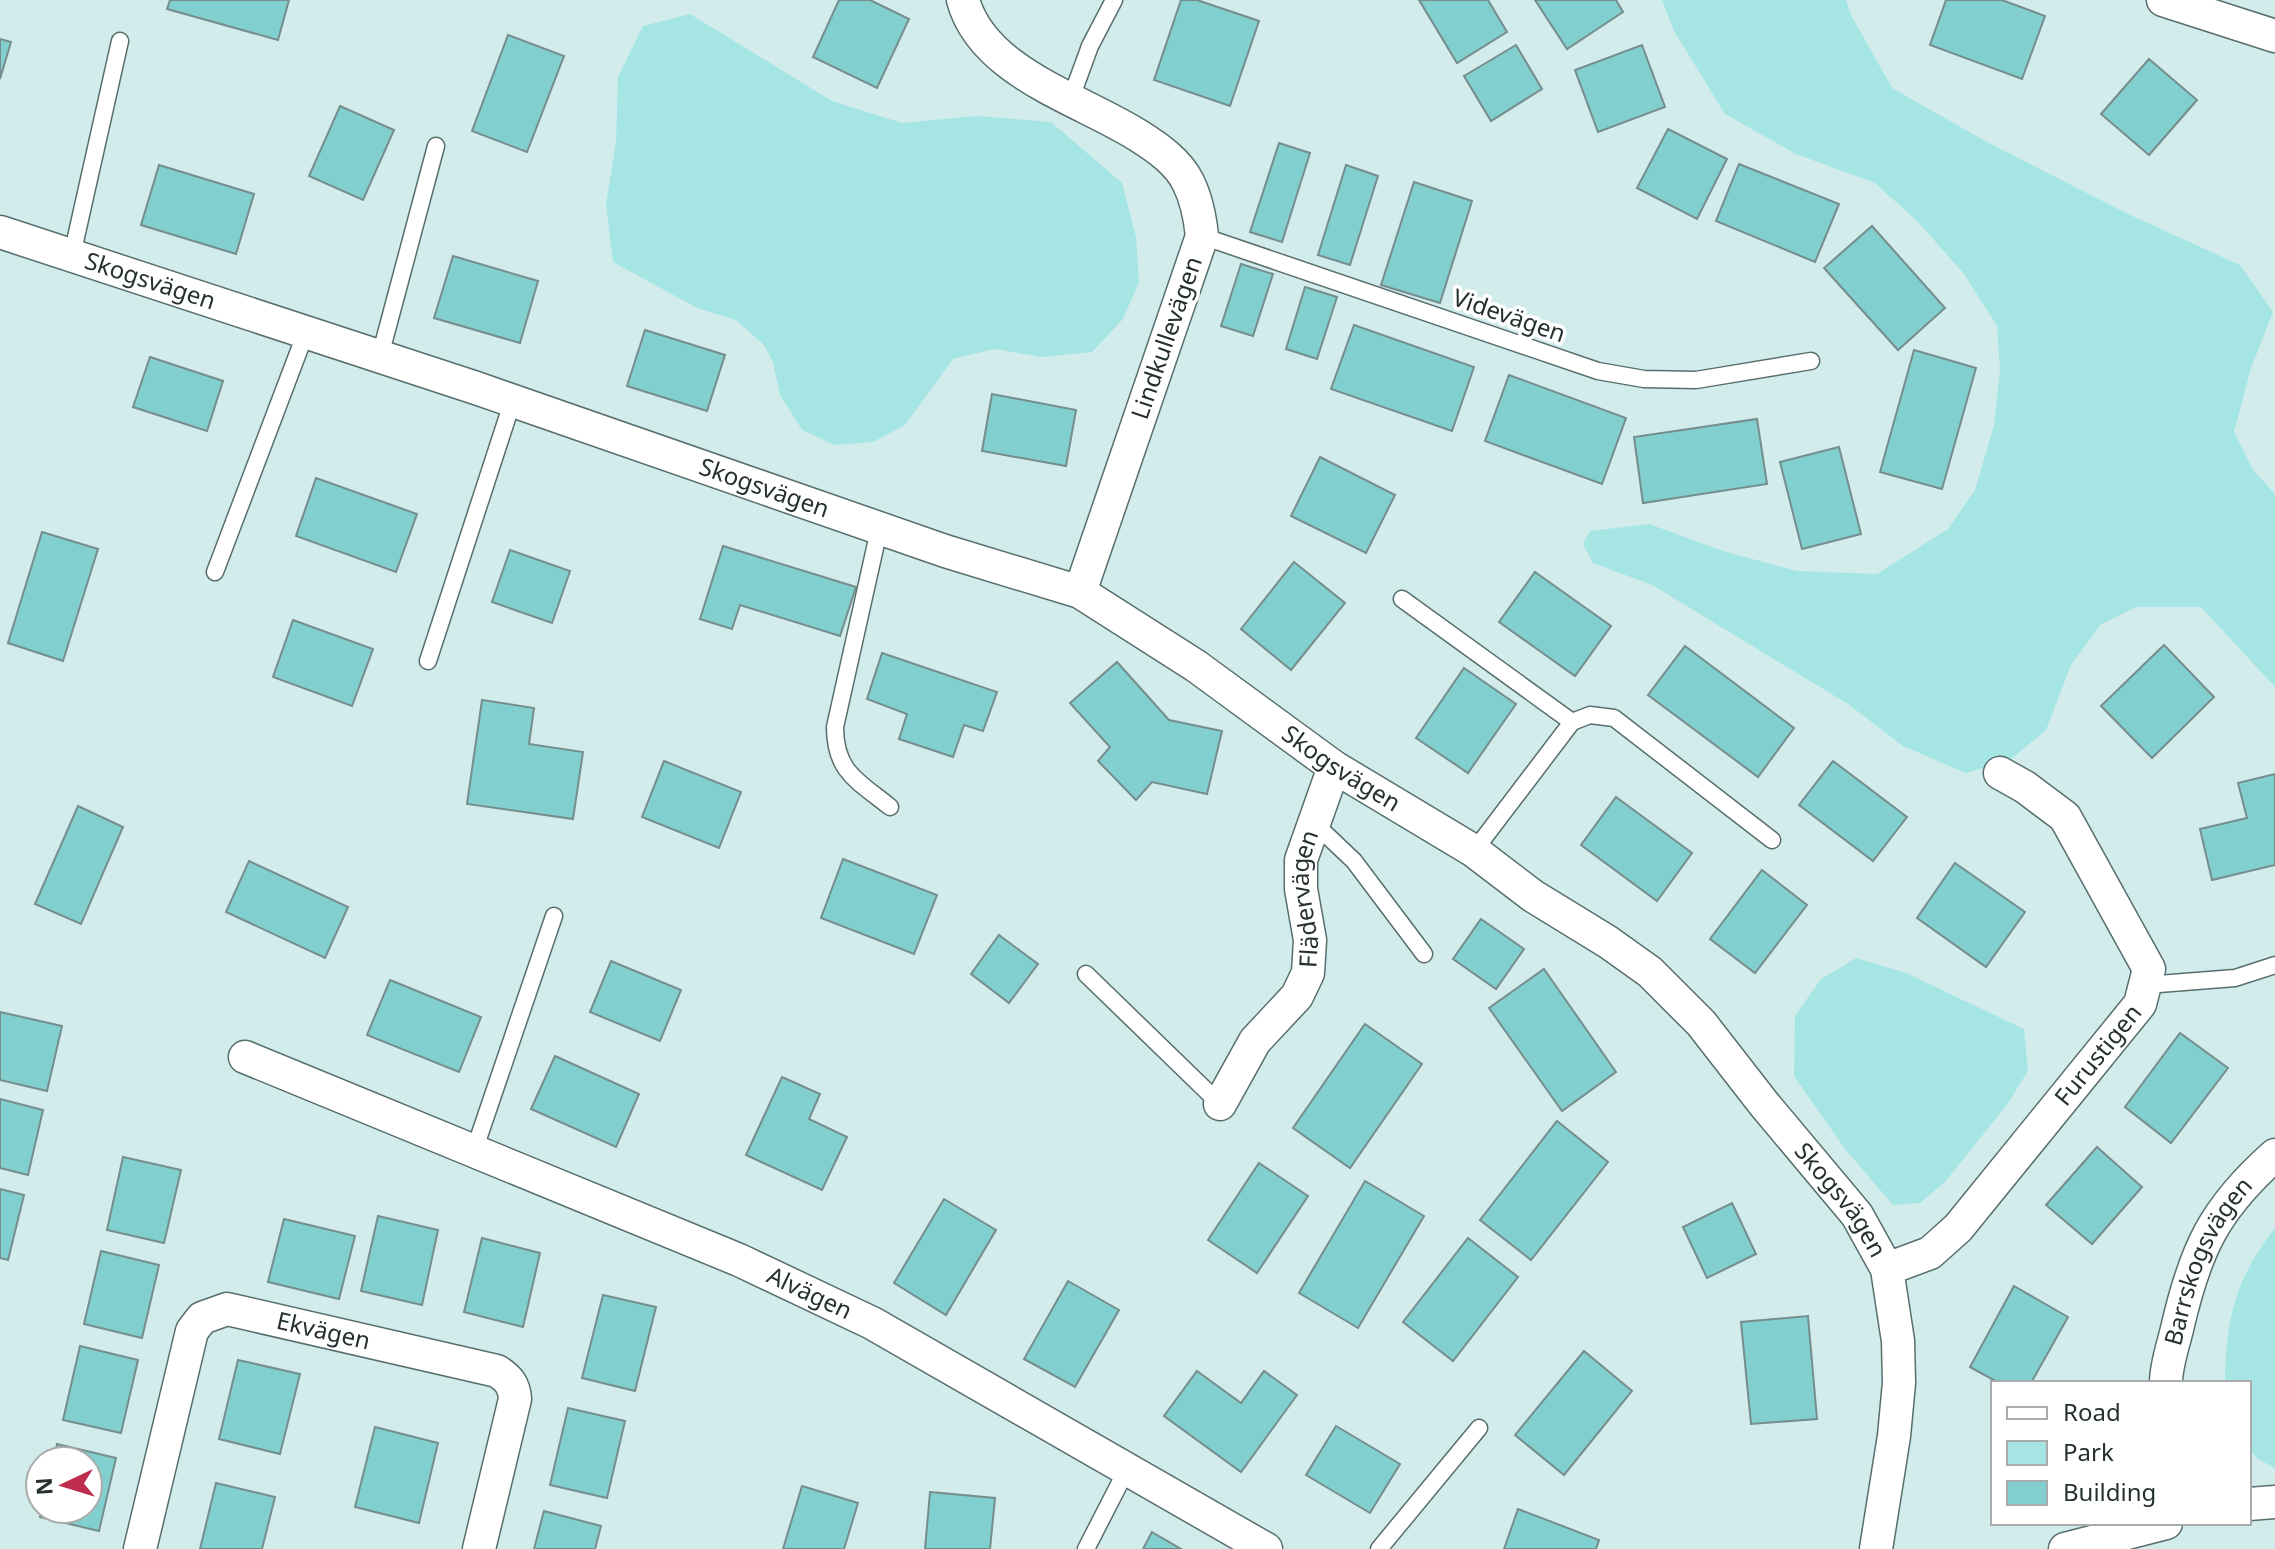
<svg xmlns="http://www.w3.org/2000/svg" width="2275" height="1549" font-family="'Noto Sans',sans-serif">
	<style>
		.green { fill: #a5e6e4 }
		.building { fill: #81cfce; stroke: #768d8d; stroke-width: 2 }
		.lines { fill: none; stroke-linecap: round; stroke-linejoin: round }
		.service-casing { stroke: #576e6d; stroke-width: 19 }
		.minor-casing { stroke: #576e6d; stroke-width: 35 }
		.service { stroke: #fff; stroke-width: 16 }
		.minor { stroke: #fff; stroke-width: 32 }
		.labels { text-anchor: middle; stroke-width: 7; stroke-linejoin: round; paint-order: stroke }
		.street-label { font-size: 24px; fill: #263030; stroke: #fff }
	</style>
	<rect width="100%" height="100%" fill="#d2eceb"/>
	<g class="green">
		<polygon points="1662,0 1846,0 1851,15 1892,88 1989,143 2128,214 2240,265 2273,312 2251,368 2234,432 2253,470 2275,494 2275,687 2201,607 2136,607 2100,625 2071,665 2046,730 2010,760 1966,773 1903,746 1848,704 1652,585 1593,563 1583,544 1590,531 1649,524 1723,551 1797,571 1877,574 1948,529 1975,490 1994,425 2000,369 1997,326 1964,274 1918,222 1875,183 1796,154 1725,114 1674,31"/>
		<polygon points="690,14 832,101 902,123 976,116 1051,122 1122,183 1136,237 1139,282 1123,319 1092,352 1042,357 994,349 953,359 905,425 873,442 835,445 802,430 780,395 773,362 764,345 736,320 697,308 613,262 606,204 616,143 618,77 643,26"/>
		<polygon points="1856,958 1906,973 2024,1029 2028,1071 2006,1106 1945,1182 1920,1203 1893,1205 1845,1149 1794,1076 1795,1016 1821,979"/>
		<path d="M2275 1228V1468L2258 1459 2249 1449V1383H2225V1380C2226 1317 2236 1278 2275 1228Z"/>
	</g>
	<g class="building">
		<polygon points="170,0 289,0 278,40 167,9"/>
		<polygon points="839,0 870,0 909,19 877,88 813,57"/>
		<polygon points="1181,0 1197,0 1259,21 1230,106 1154,80"/>
		<polygon points="1419,0 1488,0 1507,32 1457,63"/>
		<polygon points="1535,0 1616,0 1623,12 1567,49"/>
		<polygon points="1946,0 2002,0 2045,16 2022,79 1930,45"/>
		<polygon points="508,35 564,56 527,152 472,131"/>
		<polygon points="0,39 11,42 0,79"/>
		<polygon points="1516,45 1542,89 1491,121 1464,76"/>
		<polygon points="1642,45 1665,107 1598,132 1575,70"/>
		<polygon points="2149,59 2197,100 2149,155 2101,114"/>
		<polygon points="340,106 394,130 363,200 309,176"/>
		<polygon points="1668,129 1727,159 1697,219 1637,188"/>
		<polygon points="1279,143 1310,153 1282,242 1250,232"/>
		<polygon points="1739,164 1839,204 1815,262 1716,221"/>
		<polygon points="159,165 254,194 236,254 141,225"/>
		<polygon points="1346,165 1378,176 1350,265 1318,255"/>
		<polygon points="1414,182 1472,201 1440,303 1381,285"/>
		<polygon points="1872,226 1945,308 1898,350 1824,268"/>
		<polygon points="453,256 538,281 520,343 434,318"/>
		<polygon points="1241,264 1273,274 1253,336 1221,326"/>
		<polygon points="1305,287 1337,297 1317,359 1286,349"/>
		<polygon points="1354,325 1474,367 1452,431 1331,389"/>
		<polygon points="645,330 725,355 707,411 627,386"/>
		<polygon points="1914,350 1976,368 1942,489 1880,472"/>
		<polygon points="150,357 223,381 207,431 133,407"/>
		<polygon points="1509,375 1626,418 1602,484 1485,441"/>
		<polygon points="992,394 1076,410 1066,466 982,451"/>
		<polygon points="1757,419 1767,484 1643,503 1634,437"/>
		<polygon points="1839,447 1861,534 1802,549 1780,462"/>
		<polygon points="1320,457 1395,495 1366,553 1291,516"/>
		<polygon points="316,478 417,514 396,572 296,536"/>
		<polygon points="42,532 98,549 63,661 8,643"/>
		<polygon points="723,546 856,587 840,636 740,605 732,629 700,619"/>
		<polygon points="510,550 570,571 552,623 492,602"/>
		<polygon points="1294,562 1345,603 1291,670 1241,629"/>
		<polygon points="1535,572 1611,626 1575,676 1499,622"/>
		<polygon points="293,620 373,649 352,706 273,677"/>
		<polygon points="2164,645 2214,697 2152,758 2101,706"/>
		<polygon points="1685,646 1794,728 1758,777 1648,695"/>
		<polygon points="882,653 997,692 983,731 964,725 953,757 899,739 907,714 867,699"/>
		<polygon points="1117,662 1169,720 1222,731 1207,794 1152,782 1136,800 1098,761 1110,747 1070,703"/>
		<polygon points="1464,668 1516,704 1468,773 1416,738"/>
		<polygon points="482,700 534,708 529,744 583,752 573,819 467,804"/>
		<polygon points="664,761 741,792 719,848 642,817"/>
		<polygon points="1833,761 1907,817 1873,861 1799,805"/>
		<polygon points="2275,774 2275,865 2212,880 2200,829 2247,818 2238,783"/>
		<polygon points="1616,797 1692,853 1657,901 1581,845"/>
		<polygon points="78,806 123,827 81,924 35,904"/>
		<polygon points="843,859 937,895 914,954 821,918"/>
		<polygon points="249,861 348,907 325,958 226,912"/>
		<polygon points="1955,863 2025,912 1986,967 1917,918"/>
		<polygon points="1762,870 1807,905 1755,973 1710,939"/>
		<polygon points="1481,919 1524,949 1496,989 1453,959"/>
		<polygon points="999,935 1038,964 1009,1003 971,974"/>
		<polygon points="611,961 681,990 660,1041 590,1012"/>
		<polygon points="1544,969 1616,1072 1562,1111 1489,1008"/>
		<polygon points="390,980 481,1017 459,1072 367,1035"/>
		<polygon points="0,1012 62,1026 47,1091 0,1080"/>
		<polygon points="1365,1024 1422,1064 1350,1168 1293,1128"/>
		<polygon points="2180,1033 2228,1068 2171,1143 2125,1107"/>
		<polygon points="555,1056 639,1094 616,1147 531,1109"/>
		<polygon points="782,1077 820,1094 809,1119 847,1137 822,1190 746,1155"/>
		<polygon points="0,1099 43,1110 28,1175 0,1168"/>
		<polygon points="1557,1121 1608,1162 1531,1260 1480,1220"/>
		<polygon points="2097,1147 2142,1187 2092,1244 2046,1205"/>
		<polygon points="123,1157 181,1170 164,1243 107,1230"/>
		<polygon points="1259,1163 1308,1196 1257,1273 1208,1240"/>
		<polygon points="1365,1181 1424,1216 1358,1328 1299,1293"/>
		<polygon points="0,1189 24,1195 8,1260 0,1258"/>
		<polygon points="944,1199 996,1230 946,1315 894,1283"/>
		<polygon points="1732,1203 1756,1254 1707,1278 1683,1227"/>
		<polygon points="378,1216 438,1230 422,1305 361,1291"/>
		<polygon points="284,1219 355,1236 339,1299 268,1282"/>
		<polygon points="482,1238 540,1253 523,1327 464,1312"/>
		<polygon points="1468,1238 1518,1277 1453,1361 1403,1322"/>
		<polygon points="101,1251 159,1265 142,1338 84,1324"/>
		<polygon points="1068,1281 1119,1310 1075,1387 1024,1359"/>
		<polygon points="2014,1286 2068,1317 2031,1383 1999,1383 1970,1367"/>
		<polygon points="603,1295 656,1307 635,1391 582,1378"/>
		<polygon points="1808,1316 1817,1419 1751,1424 1741,1322"/>
		<polygon points="80,1346 138,1360 121,1433 63,1420"/>
		<polygon points="1584,1351 1632,1391 1564,1475 1515,1435"/>
		<polygon points="238,1360 300,1374 280,1454 219,1439"/>
		<polygon points="1197,1371 1241,1403 1264,1371 1297,1395 1241,1472 1164,1416"/>
		<polygon points="568,1408 625,1421 607,1498 550,1485"/>
		<polygon points="1336,1426 1400,1464 1370,1513 1306,1475"/>
		<polygon points="375,1427 438,1443 419,1523 355,1507"/>
		<polygon points="57,1444 116,1458 99,1531 40,1517 42,1509 88,1509 88,1461 54,1461"/>
		<polygon points="216,1483 275,1497 262,1549 200,1549"/>
		<polygon points="802,1486 858,1503 844,1549 783,1549"/>
		<polygon points="930,1492 995,1498 990,1549 925,1549"/>
		<polygon points="1518,1509 1599,1540 1596,1549 1504,1549"/>
		<polygon points="544,1511 601,1526 595,1549 534,1549"/>
		<polygon points="1152,1532 1181,1549 1143,1549"/>
	</g>
	<g class="lines">
		<g class="service-casing">
			<g id="service">
				<polyline points="1071,98 1090,46 1114,0"/>
				<polyline points="1202,236 1598,371 1644,379 1696,380 1811,361"/>
				<polyline points="72,255 120,41"/>
				<polyline points="380,356 436,146"/>
				<path d="M879 530 835 727C835 772 858 781 890 807"/>
				<polyline points="215,572 306,332"/>
				<polyline points="1402,599 1572,722"/>
				<polyline points="428,661 513,400"/>
				<polyline points="1314,823 1354,861 1424,954"/>
				<polyline points="1474,851 1572,722 1590,715 1614,718 1772,840"/>
				<polyline points="1086,974 1220,1104"/>
				<polyline points="2146,985 2235,978 2275,965"/>
				<polyline points="474,1151 554,916"/>
				<polyline points="1086,1549 1127,1469"/>
				<polyline points="1379,1549 1479,1428"/>
			</g>
		</g>
		<g class="minor-casing">
			<g id="minor">
				<path d="M963 0C983 73 1081 99 1139 136 1158 148 1178 162 1188 182 1197 200 1200 217 1202 236L1080 592"/>
				<polyline points="2163,0 2275,36"/>
				<path id="s1" d="M0 232 476 388 945 551 1080 592 1196 666 1334 767 1474 851 1533 896 1608 942 1650 972 1701 1023 1764 1104 1857 1215 1887 1269 1898 1341 1899 1383 1894 1436 1876 1549"/>
				<path id="s2" d="M245 1057 739 1260 872 1323 1266 1549"/>
				<path id="s3" d="M1220 1104 1255 1041 1297 996 1308 973 1310 940 1301 889V860L1334 767"/>
				<path id="s4" d="M1887 1269 1930 1253 1958 1228 2140 1004 2149 969 2065 817 2025 787 2000 773"/>
				<path id="s5" d="M2166 1383C2166 1365 2173 1346 2177 1329 2195 1250 2214 1209 2275 1155"/>
				<polyline points="2249,1504 2275,1502"/>
				<path id="s6" d="M140 1549 192 1331 202 1318 227 1309 497 1371C509 1379 514 1385 515 1399L479 1549"/>
				<polyline points="2065,1549 2166,1523"/>
			</g>
		</g>
		<use href="#service" class="service"/>
		<use href="#minor" class="minor"/>
	</g>
	<g class="labels">
		<g class="street-label">
			<text dy="8" stroke="none"><textPath href="#s1" startOffset="158">Skogsvägen</textPath></text>
			<text transform="translate(1509 316) rotate(19)" y="8">Videvägen</text>
			<text transform="translate(1167 338) rotate(-71)" y="8">Lindkullevägen</text>
			<text dy="8" stroke="none"><textPath href="#s1" startOffset="806">Skogsvägen</textPath></text>
			<text dy="8" stroke="none"><textPath href="#s1" startOffset="1454">Skogsvägen</textPath></text>
			<text dy="8" stroke="none"><textPath href="#s3" startOffset="234">Flädervägen</textPath></text>
			<text dy="8" stroke="none"><textPath href="#s4" startOffset="306">Furustigen</textPath></text>
			<text dy="8" stroke="none"><textPath href="#s1" startOffset="2122">Skogsvägen</textPath></text>
			<text dy="8" stroke="none"><textPath href="#s5" startOffset="130">Barrskogsvägen</textPath></text>
			<text dy="8" stroke="none"><textPath href="#s2" startOffset="612">Alvägen</textPath></text>
			<text dy="8" stroke="none"><textPath href="#s6" startOffset="366">Ekvägen</textPath></text>
		</g>
	</g>
	<rect x="1991" y="1381" width="260" height="144" fill="#ffffff" stroke="#a8acac" stroke-width="2"/>
	<rect x="2007" y="1407" width="40" height="12" fill="#ffffff" stroke="#a8acac" stroke-width="2"/>
	<text x="2063" y="1421" font-size="24" fill="#263030">Road</text>
	<rect x="2007" y="1441" width="40" height="24" fill="#a5e6e4" stroke="#a8acac" stroke-width="2"/>
	<text x="2063" y="1461" font-size="24" fill="#263030">Park</text>
	<rect x="2007" y="1481" width="40" height="24" fill="#81cfce" stroke="#a8acac" stroke-width="2"/>
	<text x="2063" y="1501" font-size="24" fill="#263030">Building</text>
	<g transform="translate(64 1485) rotate(266)"><circle r="38" fill="#ffffff" stroke="#a8acac" stroke-width="2"/>
	<path d="M0-6L14 30L0 20L-14 30Z" fill="#be2e4c"/>
	<text y="-12" font-size="22" font-weight="bold" text-anchor="middle" fill="#263030">N</text>
	</g>
</svg>
